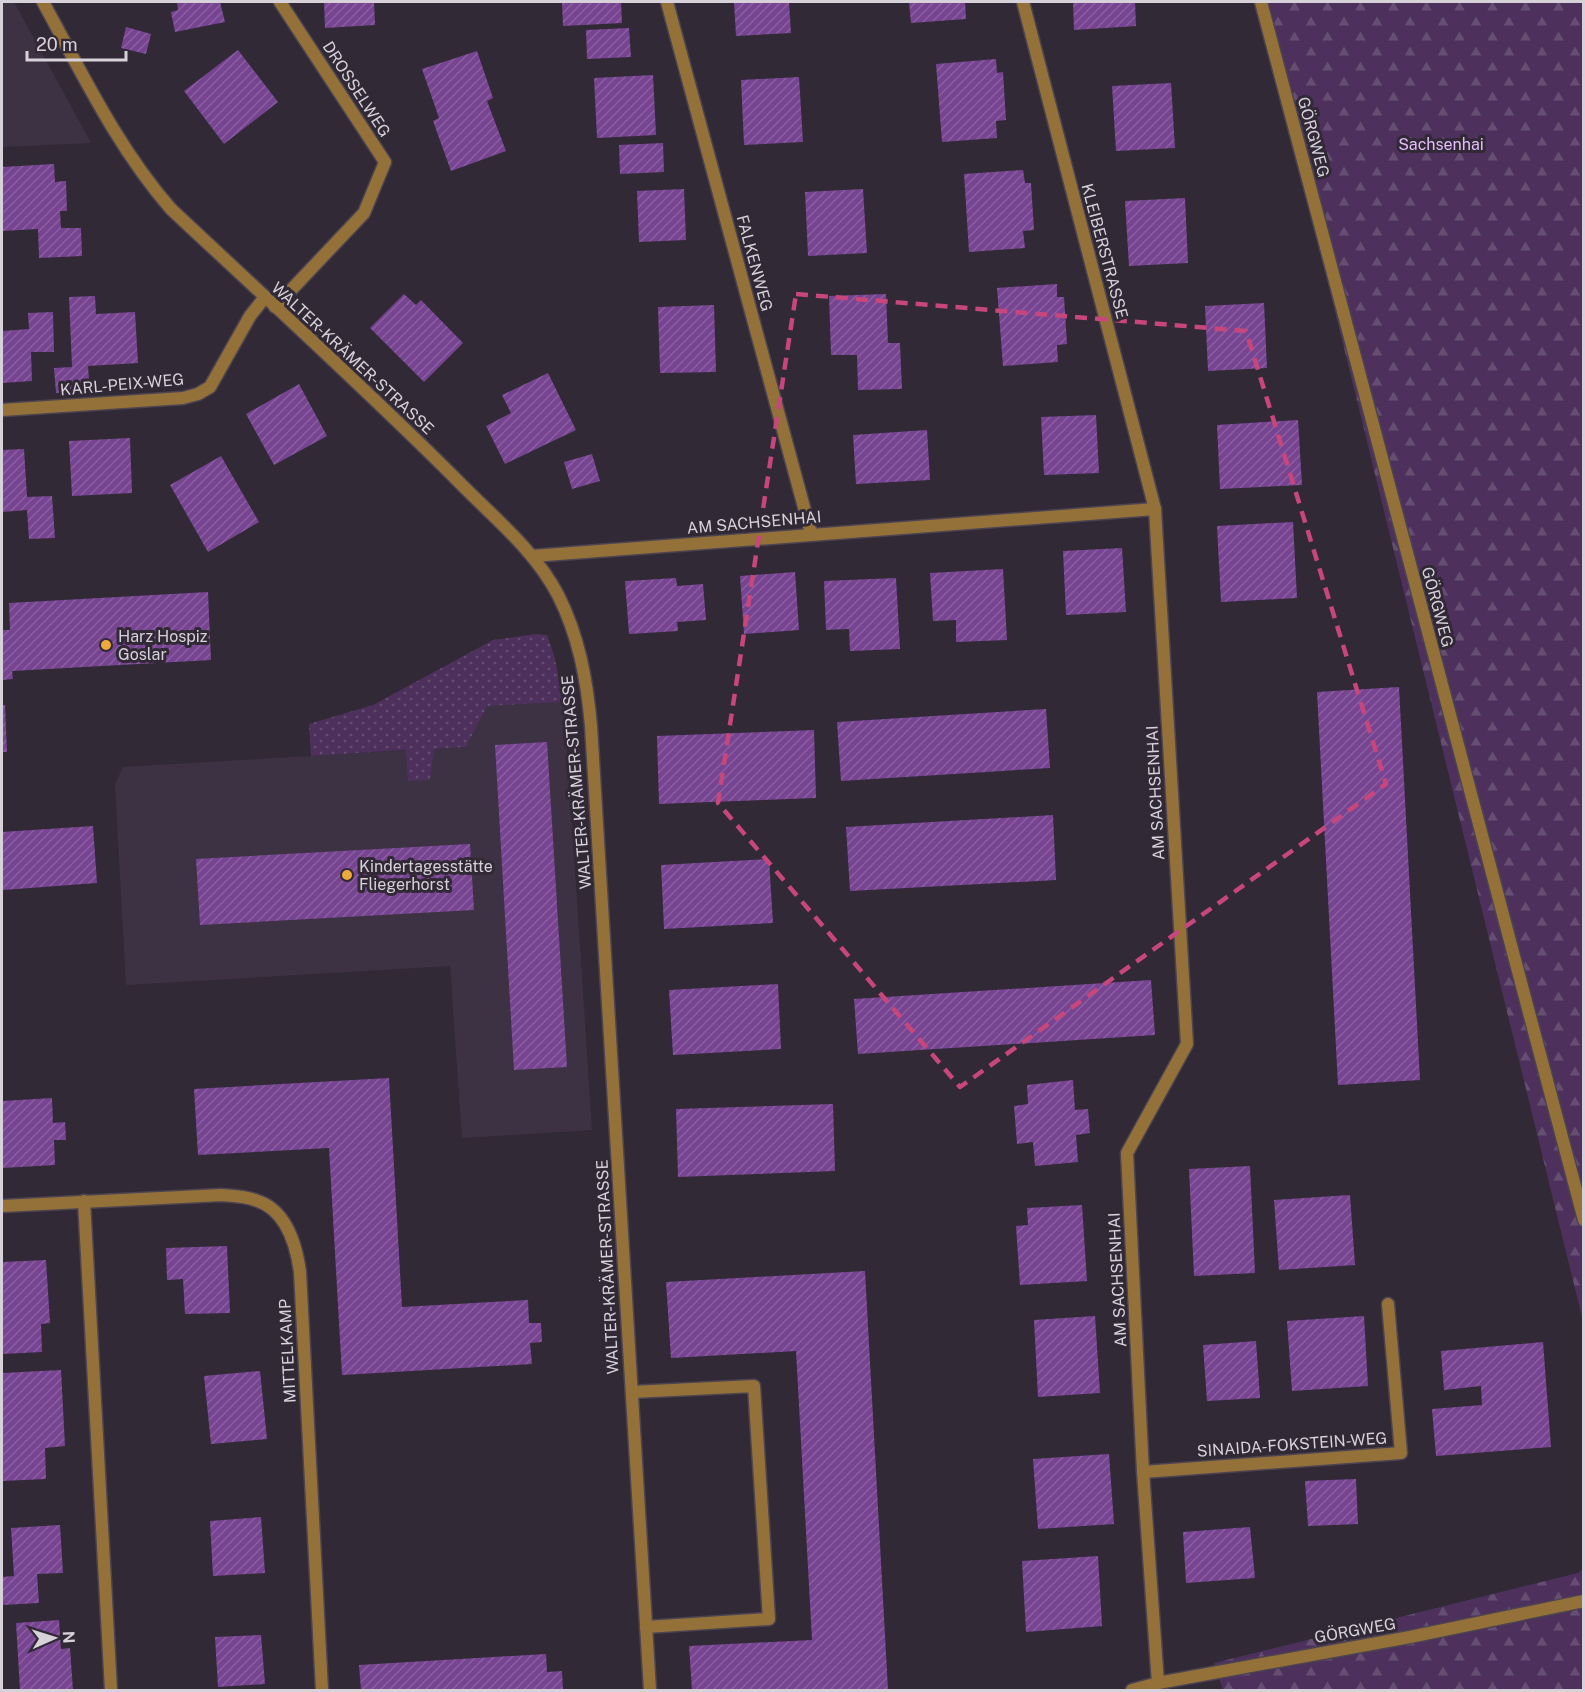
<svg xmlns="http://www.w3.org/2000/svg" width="1585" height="1692" font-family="'Public Sans',sans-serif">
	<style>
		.built { fill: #3d3244 }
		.grass { fill: url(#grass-dots) }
		.forest { fill: url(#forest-firs) }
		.building { fill: url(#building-hatch) }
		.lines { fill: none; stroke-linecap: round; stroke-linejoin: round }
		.lane-casing { stroke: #4c4450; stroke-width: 15 }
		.street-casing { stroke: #4c4450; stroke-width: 15 }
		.lane { stroke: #95713a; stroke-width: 12 }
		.street { stroke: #95713a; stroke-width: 12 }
		.marked { fill: none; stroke: #c7467b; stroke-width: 4.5; stroke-dasharray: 12 8; stroke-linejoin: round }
		.poi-dot { fill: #ebaa39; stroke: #312936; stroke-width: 2 }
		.labels { text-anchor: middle; stroke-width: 6; stroke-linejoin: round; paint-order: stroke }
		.street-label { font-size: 16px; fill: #d7d2da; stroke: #312936 }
		.park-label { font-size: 16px; fill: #e5bdfc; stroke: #312936 }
		.poi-label { font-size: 16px; fill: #d7d2da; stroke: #312936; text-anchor: start }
	</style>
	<defs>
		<pattern id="grass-dots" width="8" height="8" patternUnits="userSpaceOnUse" patternTransform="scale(1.5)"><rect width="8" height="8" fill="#4d315c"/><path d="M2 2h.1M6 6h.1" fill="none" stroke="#664e73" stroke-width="1.8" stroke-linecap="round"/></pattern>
		<pattern id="forest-firs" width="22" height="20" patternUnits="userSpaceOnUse" patternTransform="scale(1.5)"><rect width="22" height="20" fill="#4d315c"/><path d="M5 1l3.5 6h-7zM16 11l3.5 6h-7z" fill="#664e73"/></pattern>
		<pattern id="building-hatch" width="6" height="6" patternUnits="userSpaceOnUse" patternTransform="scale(1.5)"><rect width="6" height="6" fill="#774491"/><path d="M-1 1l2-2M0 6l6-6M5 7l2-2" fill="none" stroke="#8a5ea0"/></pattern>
	</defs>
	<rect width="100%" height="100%" fill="#312936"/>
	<g class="built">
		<polygon points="2,2 14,2 91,143 2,147"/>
		<polygon points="564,702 592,1130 462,1138 450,966 126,985 115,784 123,767 466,747 487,706"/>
	</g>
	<polygon class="grass" points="536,634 547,635 554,655 564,702 487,706 466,747 434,749 430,780 408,781 406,750 311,756 309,724 373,705 493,640"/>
	<g class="forest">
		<polygon points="1259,2 1583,2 1583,1321"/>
		<polygon points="1583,1569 1583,1690 1223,1690 1214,1663 1578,1573"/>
	</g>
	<g class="building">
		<polygon points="177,2 220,2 225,22 175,32 171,12 178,10"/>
		<polygon points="324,2 374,2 375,25 325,28"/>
		<polygon points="562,2 621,2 622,23 563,26"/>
		<polygon points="734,2 789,2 791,33 736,36"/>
		<polygon points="909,2 965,2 966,19 911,23"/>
		<polygon points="1073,2 1135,2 1136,26 1074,30"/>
		<polygon points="126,27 151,34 146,54 121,48"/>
		<polygon points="629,28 631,57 587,59 586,30"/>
		<polygon points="238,50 278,102 224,144 184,91"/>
		<polygon points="477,51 493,98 487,101 506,151 451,171 433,121 439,118 422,69"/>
		<polygon points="996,59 997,73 1003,72 1006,120 996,121 997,138 942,142 936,64"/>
		<polygon points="653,75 656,135 597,138 594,78"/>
		<polygon points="799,77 803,142 744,145 741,80"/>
		<polygon points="1171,83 1175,148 1116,151 1112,86"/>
		<polygon points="663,143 664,172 620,174 619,145"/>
		<polygon points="54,164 55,182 66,181 67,211 60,211 61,228 81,228 82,256 39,258 38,229 2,231 2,167"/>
		<polygon points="1023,170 1025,183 1031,183 1034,230 1023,231 1025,248 969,252 964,174"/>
		<polygon points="684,189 686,240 639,242 637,191"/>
		<polygon points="863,189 867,253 808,256 805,192"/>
		<polygon points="1185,198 1188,263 1129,266 1125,201"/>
		<polygon points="1057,284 1057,297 1064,297 1067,344 1057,345 1058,362 1003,366 997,288"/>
		<polygon points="404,294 416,305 421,300 463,343 424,382 370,328"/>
		<polygon points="886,294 888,343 900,343 902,389 858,390 857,355 831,355 829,296"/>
		<polygon points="95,296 96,314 135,312 138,363 88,366 90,391 56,393 54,368 72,367 69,297"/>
		<polygon points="1264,303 1267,368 1208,371 1205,306"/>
		<polygon points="714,305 716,372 660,373 658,307"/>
		<polygon points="53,312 54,352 31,352 32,381 2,383 2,331 29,329 28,313"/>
		<polygon points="548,373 576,430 505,464 486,426 511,413 502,395"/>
		<polygon points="299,384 327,436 274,465 246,414"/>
		<polygon points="1096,415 1099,473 1044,475 1041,417"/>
		<polygon points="1298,420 1302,485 1220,489 1217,425"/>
		<polygon points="927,430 930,480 856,484 853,435"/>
		<polygon points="130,438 132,493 72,496 69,441"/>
		<polygon points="24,449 27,497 52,496 55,538 29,539 27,510 2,512 2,450"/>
		<polygon points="592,454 600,481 572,489 564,462"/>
		<polygon points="221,456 259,522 208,552 170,485"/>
		<polygon points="1293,522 1297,598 1221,602 1217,526"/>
		<polygon points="1122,548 1126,612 1066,615 1063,551"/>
		<polygon points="1003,569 1007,640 956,642 956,620 933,621 930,573"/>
		<polygon points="795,572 799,630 744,634 740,576"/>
		<polygon points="676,578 677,586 703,584 706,620 677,622 678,631 629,634 625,581"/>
		<polygon points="896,578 900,649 850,651 849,629 826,630 824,581"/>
		<polygon points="208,592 211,660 12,671 13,679 2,680 2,630 10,630 9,603"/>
		<polygon points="1399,687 1420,1080 1338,1085 1317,692"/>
		<polygon points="2,705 5,705 7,752 2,752"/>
		<polygon points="1046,709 1050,768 841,781 837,722"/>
		<polygon points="814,730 816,798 659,804 657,736"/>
		<polygon points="547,742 567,1067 514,1070 495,745"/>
		<polygon points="1053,815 1056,880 850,891 846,827"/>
		<polygon points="93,826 97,883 3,890 2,832"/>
		<polygon points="470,844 474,910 200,925 196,859"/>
		<polygon points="769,859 773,923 664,929 661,865"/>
		<polygon points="1151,980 1155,1035 858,1054 854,999"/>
		<polygon points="778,984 781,1049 673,1055 669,990"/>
		<polygon points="389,1078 402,1307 528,1300 529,1323 541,1323 542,1342 530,1343 532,1364 342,1375 329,1148 198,1155 194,1089"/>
		<polygon points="1073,1080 1075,1110 1088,1109 1090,1133 1076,1135 1078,1162 1035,1166 1033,1142 1017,1144 1014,1106 1028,1104 1027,1085"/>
		<polygon points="52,1098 53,1123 65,1122 66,1140 54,1140 55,1165 2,1168 2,1101"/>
		<polygon points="833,1104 835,1171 678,1177 676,1109"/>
		<polygon points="1250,1166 1255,1273 1194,1276 1189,1169"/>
		<polygon points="1350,1195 1355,1265 1279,1270 1274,1200"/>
		<polygon points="1082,1205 1087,1281 1020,1285 1016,1226 1028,1225 1027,1208"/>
		<polygon points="227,1246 230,1313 185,1314 183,1279 167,1280 166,1248"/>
		<polygon points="46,1260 50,1323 41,1324 42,1352 2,1354 2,1262"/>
		<polygon points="865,1271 888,1690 692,1690 689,1646 812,1640 796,1351 671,1358 666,1282"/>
		<polygon points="1095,1316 1100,1393 1038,1397 1034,1320"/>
		<polygon points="1364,1316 1368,1386 1292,1391 1287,1321"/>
		<polygon points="1256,1341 1260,1398 1207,1401 1203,1345"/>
		<polygon points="1543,1342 1551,1447 1436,1456 1432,1409 1482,1405 1481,1386 1444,1390 1441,1351"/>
		<polygon points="61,1370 65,1446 45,1448 46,1479 2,1481 2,1373"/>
		<polygon points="260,1371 267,1439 211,1444 204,1376"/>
		<polygon points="1109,1454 1114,1524 1038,1529 1033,1459"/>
		<polygon points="1356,1479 1358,1524 1308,1526 1305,1481"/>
		<polygon points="261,1517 265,1573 213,1576 210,1521"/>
		<polygon points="60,1525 63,1573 37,1574 39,1603 2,1605 2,1577 14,1576 11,1528"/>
		<polygon points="1250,1527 1255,1578 1186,1583 1183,1532"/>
		<polygon points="1098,1556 1102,1626 1026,1632 1022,1561"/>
		<polygon points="59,1620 61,1649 70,1648 73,1690 20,1690 16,1623"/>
		<polygon points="261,1635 265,1684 218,1687 215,1637"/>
		<polygon points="546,1654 547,1672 562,1671 563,1690 361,1690 359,1665"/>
	</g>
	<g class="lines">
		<g class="lane-casing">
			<polyline id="lane" points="632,1392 754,1386 769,1619 646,1627"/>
		</g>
		<g class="street-casing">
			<g id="street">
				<path d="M43 2C82 73 117 147 171 209 267 299 364 387 457 480 492 516 535 550 558 595 579 636 587 681 591 726L650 1690"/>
				<polyline points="667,2 811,533"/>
				<polyline points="1023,2 1155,509"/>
				<polyline points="1261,2 1584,1220"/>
				<polyline points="275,307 364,213 385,162 280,2"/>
				<polyline points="2,410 183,398 198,394 210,387 250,316 265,297"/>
				<polyline points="532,556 1155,509 1187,1044 1127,1153 1143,1472 1158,1683"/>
				<polyline points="84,1201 111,1690"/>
				<path d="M2 1206 221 1195C232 1196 244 1196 255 1200 286 1209 296 1243 300 1272L322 1690"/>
				<polyline points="1143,1472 1401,1453 1388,1304"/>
				<polyline points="1132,1690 1158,1683 1410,1637 1584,1601"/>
			</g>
		</g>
		<use href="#lane" class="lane"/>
		<use href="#street" class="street"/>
	</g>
	<path class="marked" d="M796 294 1246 331 1386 784 960 1087 718 803Z"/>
	<g class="poi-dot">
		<circle cx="106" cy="645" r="6"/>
		<circle cx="347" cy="875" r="6"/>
	</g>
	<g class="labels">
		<g class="street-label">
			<text transform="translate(357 89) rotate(57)" y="6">DROSSELWEG</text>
			<text transform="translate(1314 137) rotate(75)" y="6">GÖRGWEG</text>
			<text transform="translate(1105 251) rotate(75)" y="6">KLEIBERSTRASSE</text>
			<text transform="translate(755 263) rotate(75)" y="6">FALKENWEG</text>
			<text transform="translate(353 358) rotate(43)" y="6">WALTER-KRÄMER-STRASSE</text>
			<text transform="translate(122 384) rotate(-5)" y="6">KARL-PEIX-WEG</text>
			<text transform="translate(754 522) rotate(-5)" y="6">AM SACHSENHAI</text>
			<text transform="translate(1438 607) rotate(75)" y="6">GÖRGWEG</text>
			<text transform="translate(576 782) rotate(-95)" y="6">WALTER-KRÄMER-STRASSE</text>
			<text transform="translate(1155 793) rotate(-93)" y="6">AM SACHSENHAI</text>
			<text transform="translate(607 1267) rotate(-93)" y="6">WALTER-KRÄMER-STRASSE</text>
			<text transform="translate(1117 1280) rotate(-93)" y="6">AM SACHSENHAI</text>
			<text transform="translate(287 1351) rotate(-93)" y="6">MITTELKAMP</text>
			<text transform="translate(1292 1444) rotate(-4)" y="6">SINAIDA-FOKSTEIN-WEG</text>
			<text transform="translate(1355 1630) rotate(-10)" y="6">GÖRGWEG</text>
		</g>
		<g class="park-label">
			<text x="1441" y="150">Sachsenhai</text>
		</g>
		<g class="poi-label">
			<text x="118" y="642">Harz Hospiz<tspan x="118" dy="18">Goslar</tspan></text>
			<text x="359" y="872">Kindertagesstätte<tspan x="359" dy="18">Fliegerhorst</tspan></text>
		</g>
	</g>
	<rect width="1585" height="1692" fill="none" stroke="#d7d2da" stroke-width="6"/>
	<g transform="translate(54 1638) rotate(87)" stroke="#312936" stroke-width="4.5" paint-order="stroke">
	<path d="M0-4.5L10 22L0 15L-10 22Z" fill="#d7d2da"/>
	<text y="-9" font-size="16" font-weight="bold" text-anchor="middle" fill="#d7d2da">N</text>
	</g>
	<path d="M27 51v9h99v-9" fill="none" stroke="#d7d2da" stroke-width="3"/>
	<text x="36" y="51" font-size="18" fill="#d7d2da" stroke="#312936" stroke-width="4.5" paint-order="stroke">20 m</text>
</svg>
